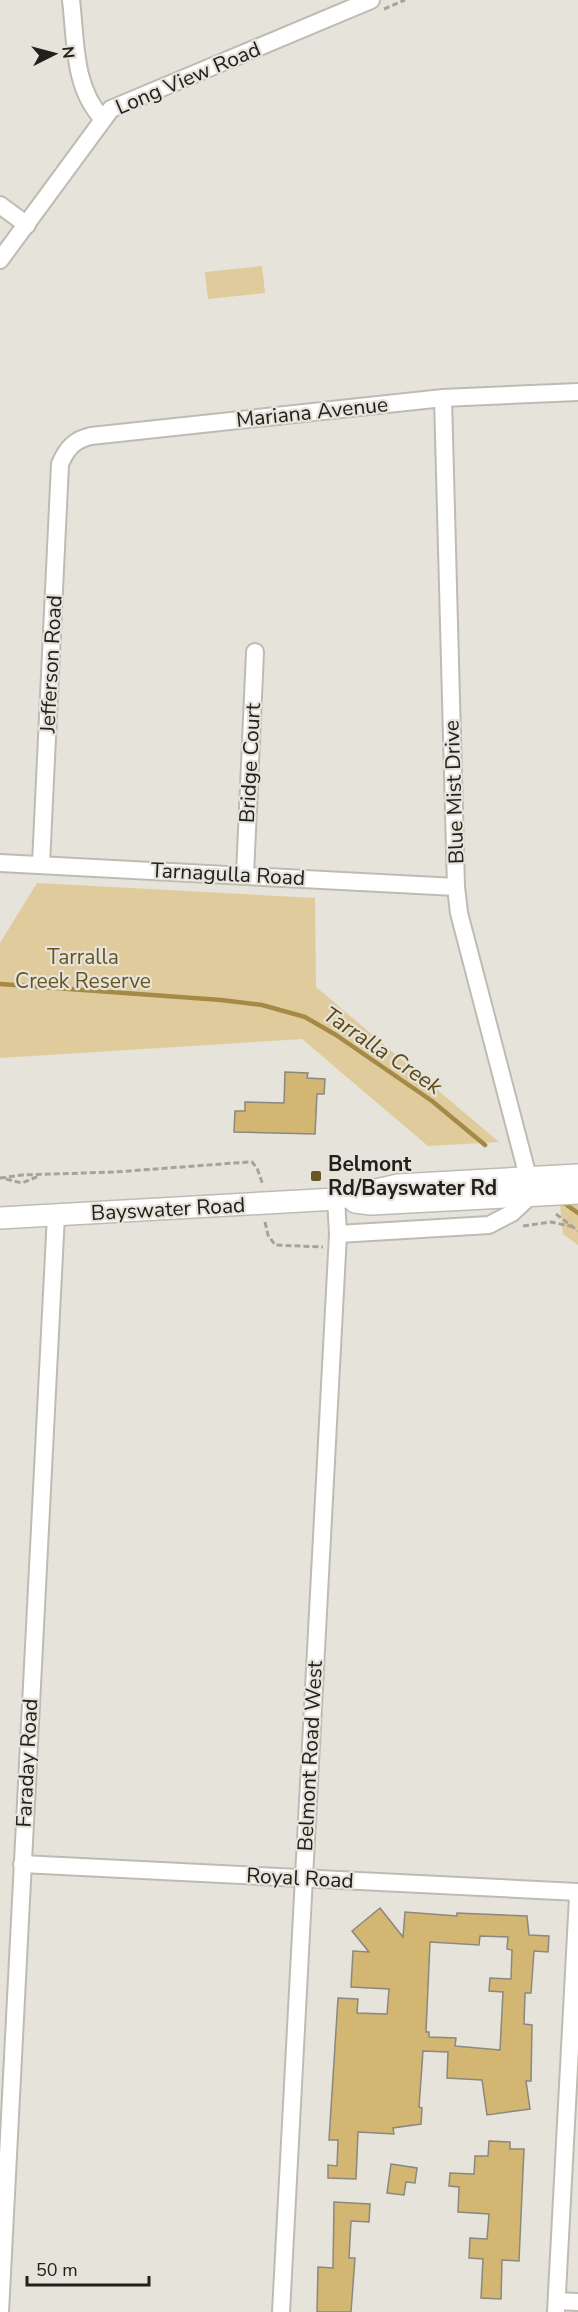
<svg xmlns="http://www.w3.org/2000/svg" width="578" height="2312" font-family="'Nunito Sans',sans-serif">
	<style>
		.green { fill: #dfcb9c }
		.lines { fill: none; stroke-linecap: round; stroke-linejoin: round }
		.stream { stroke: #a58a45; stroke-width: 4.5 }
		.building { fill: #d2b671; stroke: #8b8880; stroke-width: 1.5; fill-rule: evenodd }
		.minor-casing { stroke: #bebbb2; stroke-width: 20 }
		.major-casing { stroke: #bebbb2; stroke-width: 24 }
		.path { stroke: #a5a39c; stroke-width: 3; stroke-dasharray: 6 3; stroke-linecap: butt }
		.minor { stroke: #fff; stroke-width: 16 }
		.major { stroke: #fff; stroke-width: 21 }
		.poi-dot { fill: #695624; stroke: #e6e3da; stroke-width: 2 }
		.labels { text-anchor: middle; stroke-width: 4.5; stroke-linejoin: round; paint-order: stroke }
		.street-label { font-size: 21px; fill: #22201d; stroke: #e6e3da }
		.park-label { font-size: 21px; fill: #685420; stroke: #e6e3da }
		.poi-label { font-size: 21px; font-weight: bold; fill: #22201d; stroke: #e6e3da; text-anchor: start }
		.water-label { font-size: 22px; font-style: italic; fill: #5c4812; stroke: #e6e3da }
	</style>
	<rect width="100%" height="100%" fill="#e6e3da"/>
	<g class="green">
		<polygon points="262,266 265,293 208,299 205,272"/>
		<polygon points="37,883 315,898 316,987 499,1142 428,1146 302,1039 0,1058 0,943"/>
		<polygon points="578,1203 578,1245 563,1234 560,1204"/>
	</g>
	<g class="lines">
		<g class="stream">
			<polyline points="0,984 221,1000 262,1005 305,1017 336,1035 432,1101 485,1145"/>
			<polyline points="564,1203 578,1213"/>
		</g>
	</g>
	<g class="building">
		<polygon points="285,1072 308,1073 307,1078 325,1079 324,1094 317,1094 315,1134 234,1132 235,1111 245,1111 245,1102 284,1103"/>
		<path d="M380 1908 403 1937 405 1912 457 1916V1913L527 1916 529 1935 549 1936 548 1952 534 1951 531 1993H525L524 2024 532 2025 531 2081H526L530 2109 487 2115 482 2080 447 2078 448 2052 423 2051 419 2107 422 2108 421 2124 393 2128 394 2134 358 2132 356 2179 328 2178V2165L337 2166 338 2140H329L338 1998 358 1999 357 2013 387 2014 389 1989 351 1987 353 1951 369 1952 352 1931ZM480 1936 508 1937 507 1949 512 1950 511 1979 490 1978 489 1991 503 1992 500 2050 455 2046 456 2038 429 2037V2032H426L430 1942 479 1945Z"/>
		<polygon points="489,2141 510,2142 510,2149 524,2149 519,2261 502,2260 501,2299 481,2298 483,2259 469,2258 470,2238 487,2239 489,2214 458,2212 459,2187 449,2186 450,2173 474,2174 475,2156 488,2156"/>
		<polygon points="391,2164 417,2168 415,2183 406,2182 404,2195 387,2193"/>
		<polygon points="334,2202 370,2204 369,2222 351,2221 349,2258 355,2258 351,2312 317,2312 318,2267 333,2268"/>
	</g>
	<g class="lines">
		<g class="minor-casing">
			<g id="minor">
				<path d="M71 0C76 41 73 88 103 119"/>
				<polyline points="0,205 27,225"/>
				<polyline points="0,260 111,109 371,0"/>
				<polyline points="443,398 456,887 459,913 528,1177"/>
				<polyline points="0,863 456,887"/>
				<path d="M41 864 60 464C67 448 74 440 91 436L443 398 578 392"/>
				<polyline points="245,875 255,652"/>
				<polyline points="338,1234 489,1225 512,1213 530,1196"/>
				<polyline points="22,1864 578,1892"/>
				<polyline points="557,2301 578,2302"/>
				<polyline points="0,2312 56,1215"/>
				<polyline points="281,2312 338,1234 336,1199"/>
				<polyline points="556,2312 578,1897"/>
			</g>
		</g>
		<g class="major-casing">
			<g id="major">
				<polyline points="355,1202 371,1204 578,1193"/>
				<polyline points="0,1218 336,1199 398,1185 578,1175"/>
			</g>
		</g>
		<g class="path">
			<polyline points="384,9 405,0"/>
			<polyline points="0,1178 22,1175 115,1172 248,1162 252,1162 257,1168 263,1185"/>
			<polyline points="6,1179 22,1183 39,1176"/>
			<polyline points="556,1214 578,1231"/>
			<polyline points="265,1222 268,1235 275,1245 323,1247"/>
			<polyline points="523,1226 551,1222 574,1227"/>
		</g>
		<use href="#minor" class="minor"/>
		<use href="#major" class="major"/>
	</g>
	<rect class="poi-dot" x="310" y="1170" width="12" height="12" rx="3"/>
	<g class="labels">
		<g class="street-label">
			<text transform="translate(188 78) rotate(-23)" y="7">Long View Road</text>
			<text transform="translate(312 412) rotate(-6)" y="7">Mariana Avenue</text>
			<text transform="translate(51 664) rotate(-87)" y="7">Jefferson Road</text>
			<text transform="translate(250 763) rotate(-87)" y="7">Bridge Court</text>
			<text transform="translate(454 792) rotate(-92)" y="7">Blue Mist Drive</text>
			<text transform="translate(228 874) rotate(3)" y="7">Tarnagulla Road</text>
			<text transform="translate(168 1209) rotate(-3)" y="7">Bayswater Road</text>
			<text transform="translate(310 1756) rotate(-87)" y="7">Belmont Road West</text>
			<text transform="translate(27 1763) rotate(-87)" y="7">Faraday Road</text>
			<text transform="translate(300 1878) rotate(3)" y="7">Royal Road</text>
		</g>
		<g class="park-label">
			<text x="83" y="964">Tarralla<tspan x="83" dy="24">Creek Reserve</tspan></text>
		</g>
		<g class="poi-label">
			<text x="328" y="1171">Belmont<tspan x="328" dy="24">Rd/Bayswater Rd</tspan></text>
		</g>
		<g class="water-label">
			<text transform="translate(383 1050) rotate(34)" y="8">Tarralla Creek</text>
		</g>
	</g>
	<g transform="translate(54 54) rotate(84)" stroke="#e6e3da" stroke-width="4.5" paint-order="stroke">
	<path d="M0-4.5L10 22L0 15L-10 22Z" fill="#22201d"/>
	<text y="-9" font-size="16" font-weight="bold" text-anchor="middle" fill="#22201d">N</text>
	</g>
	<path d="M27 2276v9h122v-9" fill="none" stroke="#22201d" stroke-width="3"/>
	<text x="36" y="2276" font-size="18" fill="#22201d" stroke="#e6e3da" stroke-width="4.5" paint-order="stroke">50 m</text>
</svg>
